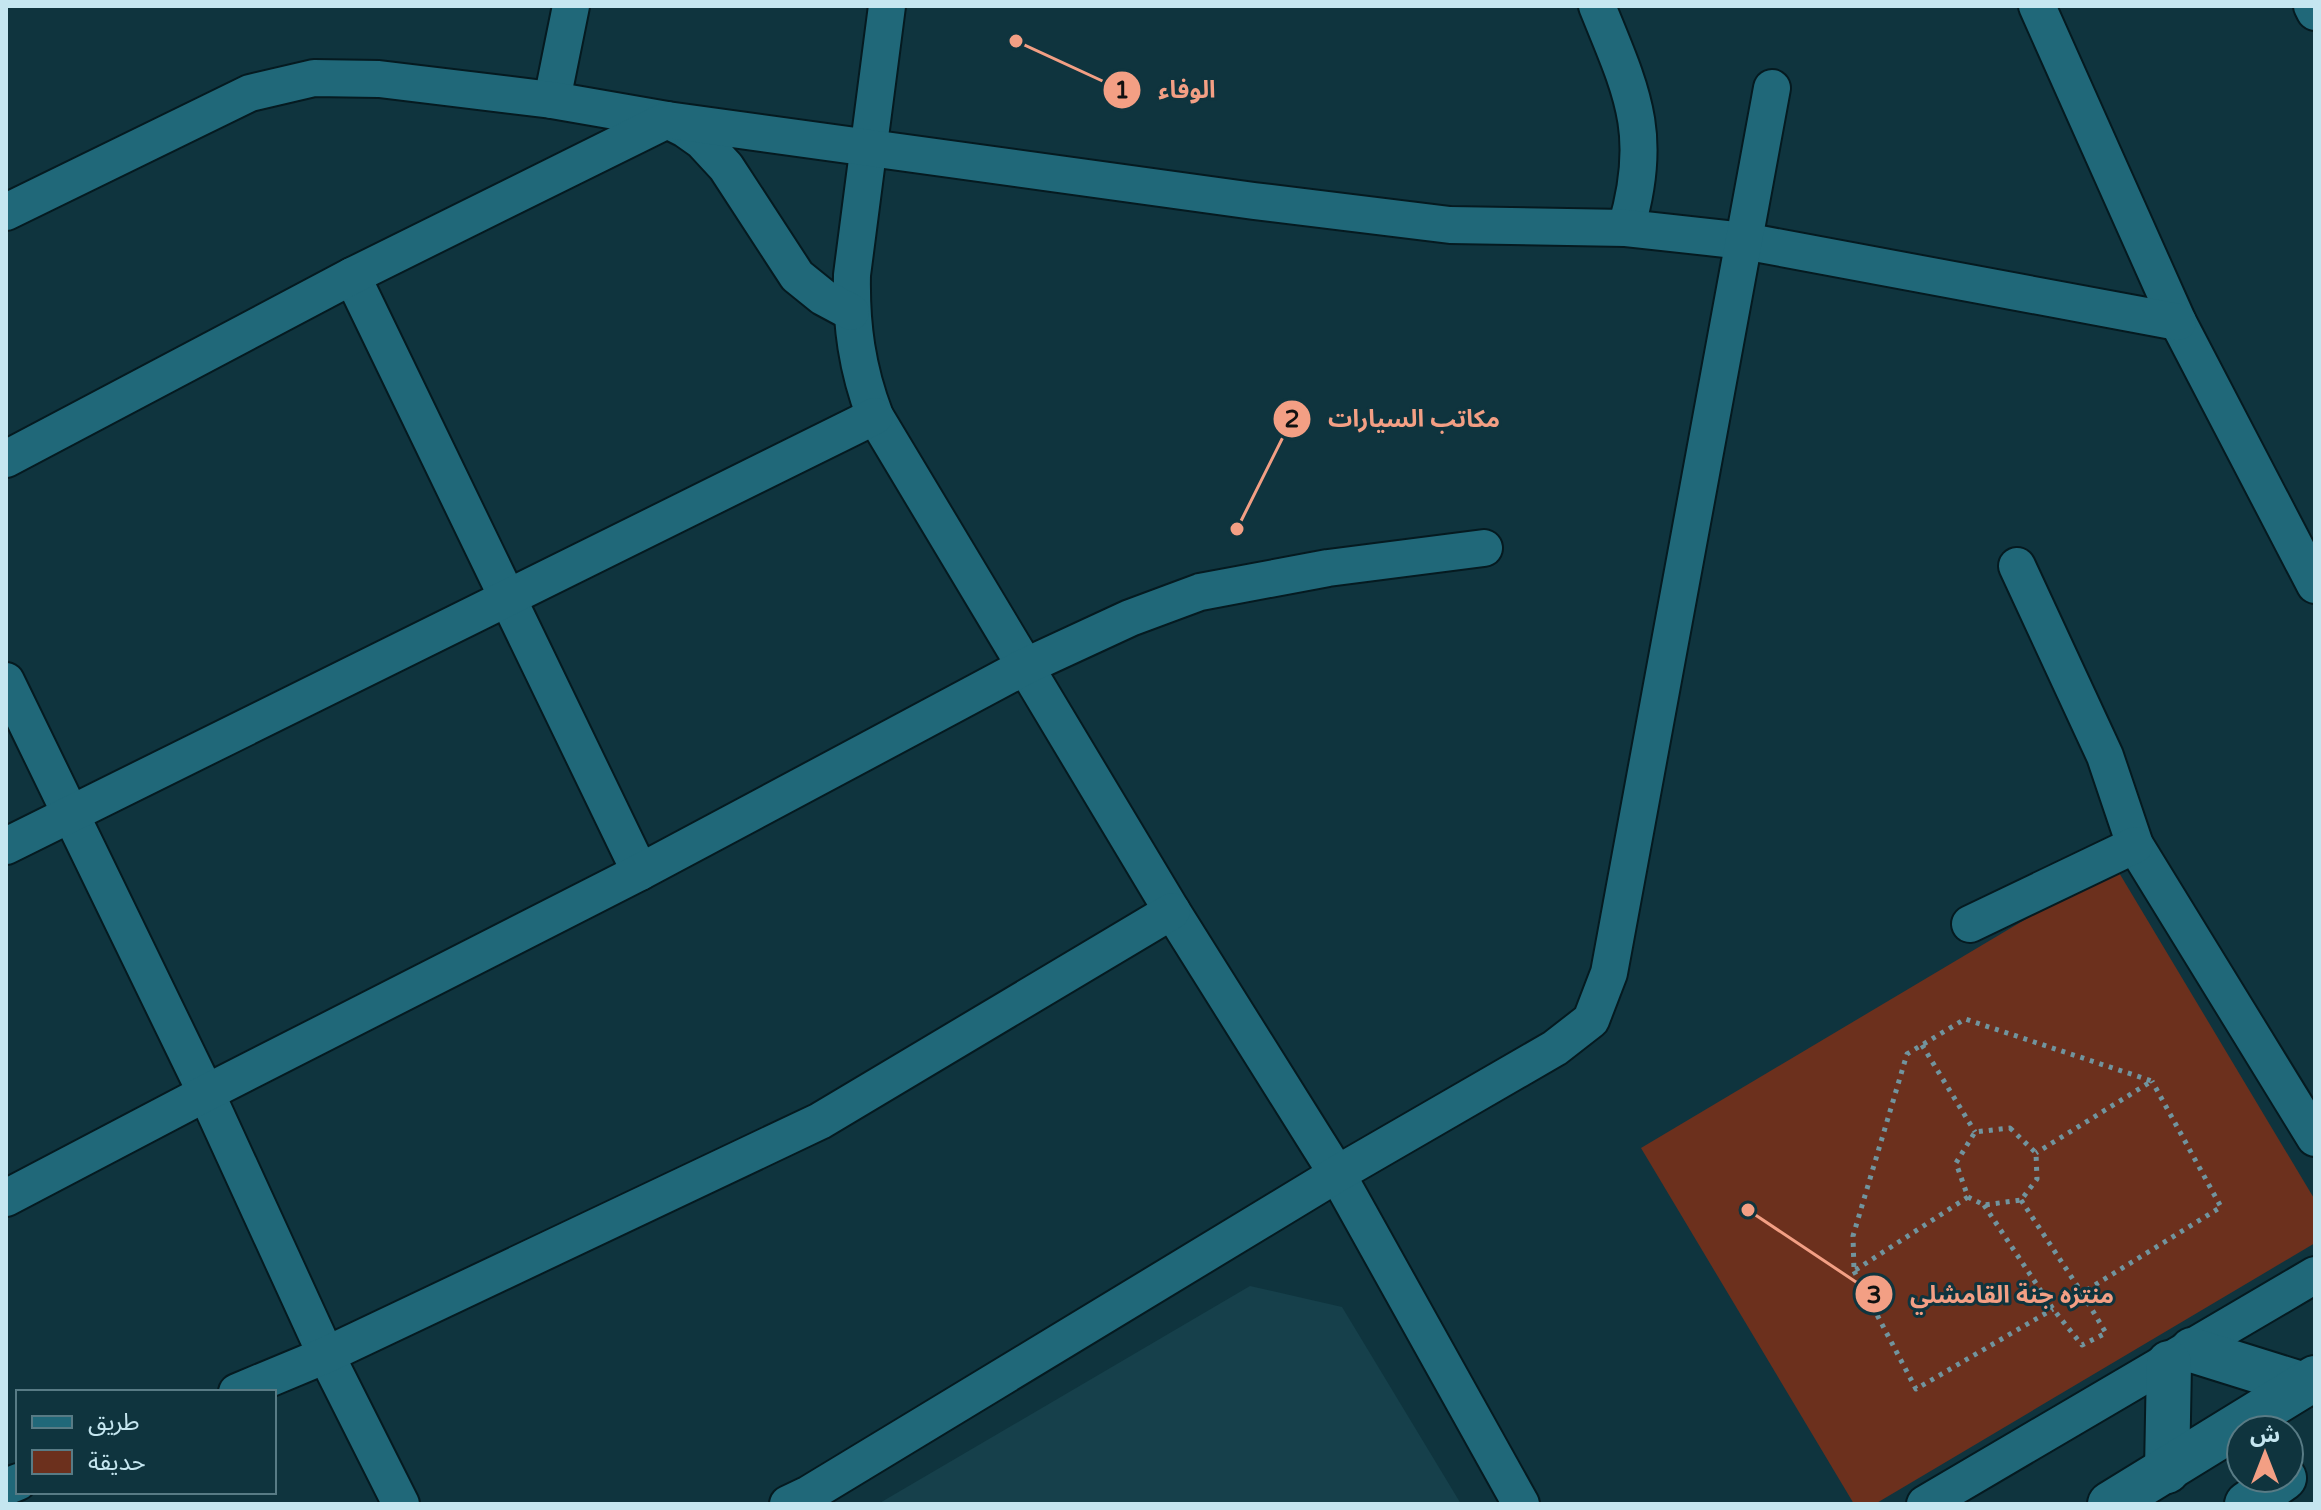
<svg xmlns="http://www.w3.org/2000/svg" width="2321" height="1510" font-family="'Varela Round','Noto Sans Arabic',sans-serif">
	<style>
		.built { fill: #16404b }
		.green { fill: #6c301d }
		.lines { fill: none; stroke-linecap: round; stroke-linejoin: round }
		.street-casing { stroke: #051a20; stroke-width: 40 }
		.secondary-casing { stroke: #051a20; stroke-width: 48 }
		.path { stroke: #71949e; stroke-width: 5; stroke-dasharray: 4 6; stroke-linecap: butt }
		.street { stroke: #206879; stroke-width: 36 }
		.secondary { stroke: #206879; stroke-width: 44 }
		.leader { fill: none; stroke: #f39f84; stroke-width: 3 }
		.callout-dot { fill: #f39f84; stroke: #0f343e; stroke-width: 3 }
		.mark-label { font-size: 24px; text-anchor: middle; font-weight: bold; fill: #111 }
		.callout-label { font-size: 24px; text-anchor: middle; font-weight: bold; fill: #f39f84; stroke: #0f343e; stroke-width: 6; stroke-linejoin: round; paint-order: stroke }
	</style>
	<rect width="100%" height="100%" fill="#0f343e"/>
	<polygon class="built" points="1250,1286 1342,1307 1461,1504 878,1504"/>
	<polygon class="green" points="2115,866 2315,1200 2315,1243 1875,1504 1854,1504 1641,1148"/>
	<g class="lines">
		<g class="street-casing">
			<g id="street">
				<path d="M887 6 852 275C851 325 857 369 875 416L1172 911 1337 1174 1521 1504"/>
				<path d="M1597 6C1632 92 1654 134 1626 228"/>
				<polyline points="2037,6 2178,322 2315,585"/>
				<polyline points="2312,6 2315,12"/>
				<polyline points="552,100 571,6"/>
				<polyline points="6,212 250,93 314,78 379,79 552,100 667,120 685,129 702,141 726,167 797,276 823,297 851,312"/>
				<polyline points="352,276 640,872"/>
				<polyline points="6,459 352,276 667,120 1254,201 1450,225 1626,228 1744,241 2178,322"/>
				<polyline points="2017,566 2105,756 2135,845 2315,1138"/>
				<polyline points="6,681 206,1093 326,1355 401,1504"/>
				<polyline points="6,846 875,416"/>
				<polyline points="1970,924 2135,845"/>
				<polyline points="6,1198 206,1093 640,872 1024,667 1130,618 1200,592 1328,568 1484,548"/>
				<polyline points="237,1392 326,1355 820,1121 1172,911"/>
				<polyline points="6,1487 18,1482"/>
				<polyline points="788,1504 809,1494 1337,1174 1555,1048 1591,1020 1609,973 1772,88"/>
				<polyline points="1925,1504 2315,1275"/>
			</g>
		</g>
		<g class="secondary-casing">
			<g id="secondary">
				<polyline points="2192,1350 2304,1385"/>
				<polyline points="2167,1471 2169,1363"/>
				<polyline points="2110,1504 2315,1378"/>
				<polyline points="2247,1504 2284,1478"/>
			</g>
		</g>
		<g class="path">
			<polyline points="1922,1045 1975,1132"/>
			<polygon points="2010,1128 2036,1153 2037,1179 2021,1200 1984,1205 1968,1197 1956,1163 1975,1132"/>
			<polyline points="1968,1197 1854,1271 1853,1236 1907,1054 1965,1019 2152,1081 2036,1153"/>
			<polyline points="2021,1200 2082,1293"/>
			<polyline points="1984,1205 2053,1309 2082,1345 2106,1333 2082,1293 2221,1207 2152,1081"/>
			<polyline points="1854,1271 1916,1389 2053,1309"/>
		</g>
		<use href="#street" class="street"/>
		<use href="#secondary" class="secondary"/>
	</g>
	<path class="leader" d="M1016 41L1122 90M1237 529L1292 419M1748 1210L1874 1294"/>
	<g class="callout-dot">
		<circle cx="1016" cy="41" r="8"/>
		<circle cx="1237" cy="529" r="8"/>
		<circle cx="1748" cy="1210" r="8"/>
		<circle cx="1122" cy="90" r="20"/>
		<circle cx="1292" cy="419" r="20"/>
		<circle cx="1874" cy="1294" r="20"/>
	</g>
	<g class="mark-label">
		<text x="1122" y="98">1</text>
		<text x="1292" y="427">2</text>
		<text x="1874" y="1303">3</text>
	</g>
	<g class="callout-label">
		<text x="1187" y="98">الوفاء</text>
		<text x="1414" y="427">مكاتب السيارات</text>
		<text x="2012" y="1303">منتزه جنة القامشلي</text>
	</g>
	<rect width="2321" height="1510" fill="none" stroke="#c5e6f0" stroke-width="16"/>
	<rect x="16" y="1390" width="260" height="104" fill="#0f343e" stroke="#587b85" stroke-width="2"/>
	<rect x="32" y="1416" width="40" height="12" fill="#206879" stroke="#587b85" stroke-width="2"/>
	<text x="88" y="1430" font-size="24" fill="#c5e6f0">طريق</text>
	<rect x="32" y="1450" width="40" height="24" fill="#6c301d" stroke="#587b85" stroke-width="2"/>
	<text x="88" y="1470" font-size="24" fill="#c5e6f0">حديقة</text>
	<g transform="translate(2265 1454)"><circle r="38" fill="#0f343e" stroke="#587b85" stroke-width="2"/>
	<path d="M0-6L14 30L0 20L-14 30Z" fill="#f39f84"/>
	<text y="-12" font-size="22" font-weight="bold" text-anchor="middle" fill="#c5e6f0">ش</text>
	</g>
</svg>
